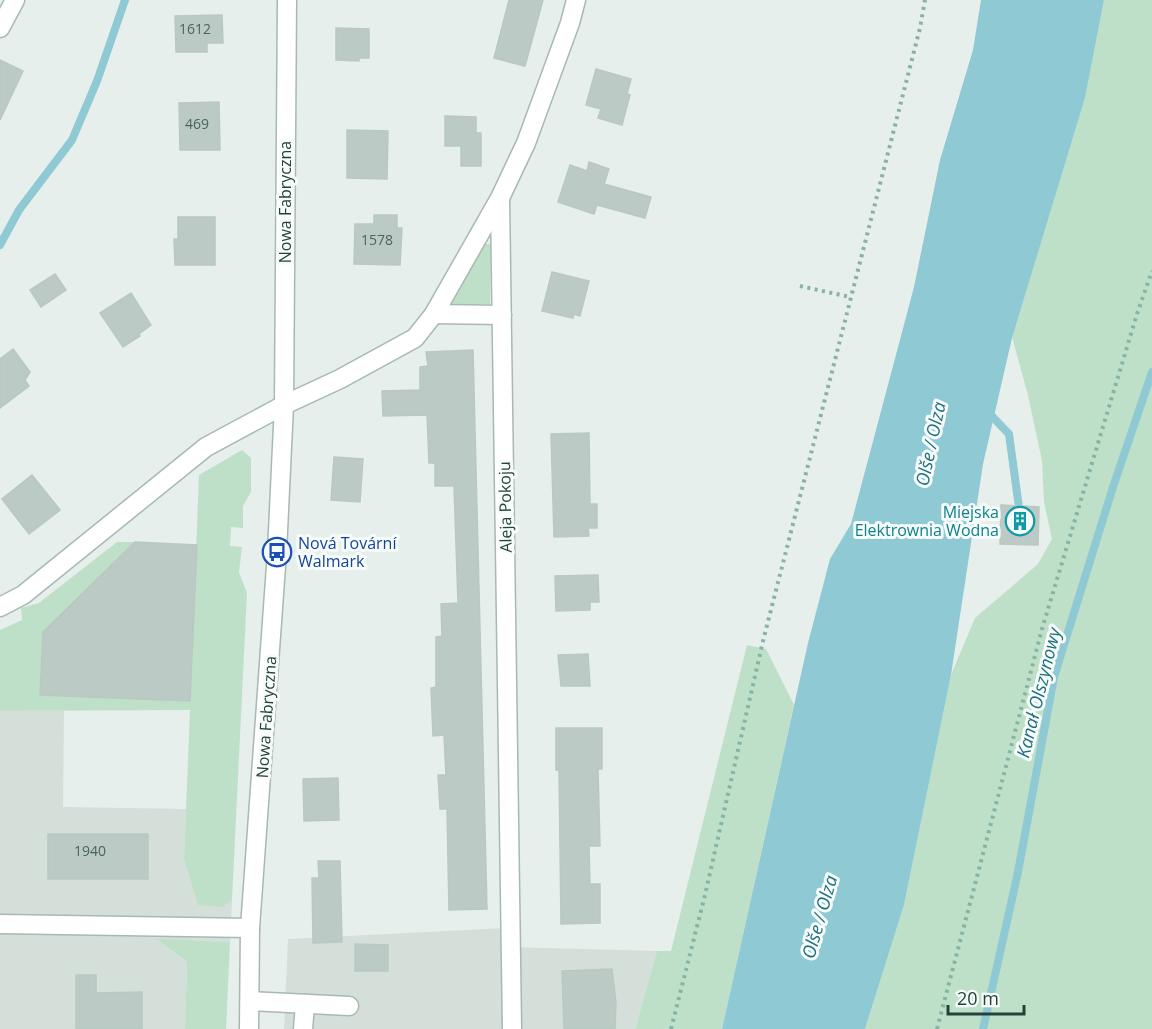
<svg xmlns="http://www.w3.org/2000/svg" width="1152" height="1029" font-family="'Open Sans',sans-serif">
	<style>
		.built { fill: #d4dfda }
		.green { fill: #bfe0c8 }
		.water { fill: #8ec9d4 }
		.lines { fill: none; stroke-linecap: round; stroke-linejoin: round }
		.stream { stroke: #8ec9d4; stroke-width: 8 }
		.building { fill: #bbcac4; stroke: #b8c9c2; stroke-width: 1.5 }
		.minor-casing { stroke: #a8b8b2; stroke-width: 21 }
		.path { stroke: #86b3a5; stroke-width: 4; stroke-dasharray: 3 4.5; stroke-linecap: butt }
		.minor { stroke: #fff; stroke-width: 18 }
		.labels { text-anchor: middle; stroke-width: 6; stroke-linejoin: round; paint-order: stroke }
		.number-label { font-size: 14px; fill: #4a645c }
		.street-label { font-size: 16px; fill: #24423a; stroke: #f7fbf9 }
		.culture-label { font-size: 16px; fill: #0d838f; stroke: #f7fbf9; text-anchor: end }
		.transit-label { font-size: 16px; fill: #164399; stroke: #f7fbf9; text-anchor: start }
		.water-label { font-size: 18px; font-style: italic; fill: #1c6f80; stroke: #f7fbf9 }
	</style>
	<rect width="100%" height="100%" fill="#e6efeb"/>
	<g class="built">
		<polygon points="0,711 64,711 63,807 186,809 184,858 223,907 232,900 230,942 157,940 187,962 185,1029 0,1029"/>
		<polygon points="506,928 506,947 657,951 635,1029 284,1029 288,939"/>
	</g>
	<g class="green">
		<polygon points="1104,0 1152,0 1152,1029 865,1029 904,905 951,675 975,618 1038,564 1052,539 1044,502 1042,461 1028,395 1012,337 1085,98"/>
		<polygon points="483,244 491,244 490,304 451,304"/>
		<polygon points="242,450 251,458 251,492 243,506 243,528 231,527 230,546 242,547 239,572 247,593 232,900 223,907 198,905 184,858 190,710 0,711 0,630 22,620 21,608 39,603 117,542 135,542 43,632 40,695 190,701 199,475"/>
		<polygon points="747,645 766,649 794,705 722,1029 635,1029 657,951 671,951"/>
		<polygon points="156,939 230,942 226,1029 185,1029 187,962"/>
	</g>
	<polygon class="water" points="981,0 1104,0 1085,98 1012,338 983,464 951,675 904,905 865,1029 722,1029 808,643 830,559 851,524 914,287 940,160 973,50"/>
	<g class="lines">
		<g class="stream">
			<polyline points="0,245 19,210 72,140 97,81 125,0"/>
			<polyline points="987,411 1009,434 1020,515"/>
			<polyline points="983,1029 1018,872 1054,677 1113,487 1152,372"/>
		</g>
	</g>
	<g class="building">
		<polygon points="509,0 543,0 525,66 494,58"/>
		<polygon points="222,15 223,43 207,43 207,52 176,52 175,16"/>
		<polygon points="336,28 369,29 369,58 359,58 359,61 336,60"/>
		<polygon points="0,60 23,71 0,120"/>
		<polygon points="596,69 631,79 627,94 630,95 622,125 598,118 601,109 586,105"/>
		<polygon points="219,102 220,150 180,150 179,103"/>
		<polygon points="445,116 476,117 476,133 481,133 481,166 461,166 461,146 445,146"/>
		<polygon points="347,130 388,131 387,179 347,178"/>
		<polygon points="589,162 609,169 604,184 651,197 645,218 597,205 594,214 558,202 570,165 587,171"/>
		<polygon points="374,215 397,215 397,228 402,228 400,265 354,264 355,224 374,224"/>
		<polygon points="178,217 215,217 215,265 175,265 174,239 178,239"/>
		<polygon points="552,272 589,281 580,316 574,314 573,318 542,311"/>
		<polygon points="55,274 66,290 41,307 30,290"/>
		<polygon points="131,293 151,325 139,334 140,336 123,347 100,313"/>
		<polygon points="13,349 30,372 25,380 29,386 0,408 0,359"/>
		<polygon points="473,350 487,909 449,910 447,809 440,809 438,775 446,775 444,735 433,736 431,688 436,687 436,637 442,636 441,604 458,603 454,486 435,486 435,463 429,463 427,415 383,416 382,391 420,390 420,367 428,366 426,352"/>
		<polygon points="589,433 590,504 597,504 597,528 588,528 589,536 554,537 551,434"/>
		<polygon points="334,457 363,459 360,502 331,500"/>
		<polygon points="32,475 60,510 29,534 2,499"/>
		<polygon points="1001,505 1039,507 1038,545 1000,544"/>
		<polygon points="135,542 197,545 190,701 40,695 43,632"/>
		<polygon points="598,575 599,602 590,602 590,610 556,611 555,576"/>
		<polygon points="588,654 590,686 561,686 558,655"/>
		<polygon points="556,728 602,728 602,769 598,769 600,846 589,846 590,884 600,884 600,923 561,924 559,770 556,770"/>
		<polygon points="338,778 339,820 304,821 303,779"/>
		<rect x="48" y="834" width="100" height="45"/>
		<polygon points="318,861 340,861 342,942 313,943 312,878 319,878"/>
		<polygon points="355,944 388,945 388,971 355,971"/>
		<polygon points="612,969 616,1003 615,1029 564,1029 562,971"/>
		<polygon points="76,975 96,975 96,993 142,992 142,1029 76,1029"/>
	</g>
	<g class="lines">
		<g class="minor-casing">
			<g id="minor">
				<polyline points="0,28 15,0"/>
				<polyline points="500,200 512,1029"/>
				<polyline points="434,314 502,315"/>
				<polyline points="0,607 23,595 206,447 284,405 340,379 415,338 434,314 500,198 526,143 570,23 576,0"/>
				<polyline points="0,924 250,928"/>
				<polyline points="250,1001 349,1006"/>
				<polyline points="249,1029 250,928 277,552 284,405 287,0"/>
				<polyline points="303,1029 305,1004"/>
			</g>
		</g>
		<g class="path">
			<polyline points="800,286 850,297"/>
			<polyline points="671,1029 704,899 763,641 920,28 925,0"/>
			<polyline points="937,1029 1042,629 1137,314 1152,271"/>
		</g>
		<use href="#minor" class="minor"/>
	</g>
	<defs>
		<g id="building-ring" transform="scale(1.5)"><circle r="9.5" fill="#f7fbf9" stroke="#0f9aa8" stroke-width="1.5"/><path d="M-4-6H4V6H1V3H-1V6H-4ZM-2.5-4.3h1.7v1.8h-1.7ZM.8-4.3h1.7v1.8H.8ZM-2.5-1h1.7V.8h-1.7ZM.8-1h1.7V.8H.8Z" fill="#0f9aa8"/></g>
		<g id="bus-ring" transform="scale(1.5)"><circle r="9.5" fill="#f7fbf9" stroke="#1a4fb4" stroke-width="1.5"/><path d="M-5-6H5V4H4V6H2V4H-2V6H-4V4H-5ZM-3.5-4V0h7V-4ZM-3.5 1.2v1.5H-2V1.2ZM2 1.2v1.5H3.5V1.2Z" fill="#1a4fb4"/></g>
	</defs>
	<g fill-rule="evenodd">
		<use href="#building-ring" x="1020" y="521"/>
		<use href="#bus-ring" x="277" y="552"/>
	</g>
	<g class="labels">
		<g class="number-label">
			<text x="195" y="34">1612</text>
			<text x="197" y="129">469</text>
			<text x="377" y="245">1578</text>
			<text x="90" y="856">1940</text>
		</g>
		<g class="street-label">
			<text transform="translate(285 202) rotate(-90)" y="6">Nowa Fabryczna</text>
			<text transform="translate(505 507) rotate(-91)" y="6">Aleja Pokoju</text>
			<text transform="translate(266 717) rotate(-86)" y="6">Nowa Fabryczna</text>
		</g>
		<g class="culture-label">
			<text x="999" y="518">Miejska<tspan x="999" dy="18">Elektrownia Wodna</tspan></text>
		</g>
		<g class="transit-label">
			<text x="298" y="549">Nová Tovární<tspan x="298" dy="18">Walmark</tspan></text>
		</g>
		<g class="water-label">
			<text transform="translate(931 444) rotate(-78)" y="6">Olše / Olza</text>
			<text transform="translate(1039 693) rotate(-76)" y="6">Kanał Olszynowy</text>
			<text transform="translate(820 917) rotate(-74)" y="6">Olše / Olza</text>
		</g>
	</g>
	<path d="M948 1005v9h76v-9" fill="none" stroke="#24423a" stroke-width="3"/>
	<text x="957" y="1005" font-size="18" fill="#24423a" stroke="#f7fbf9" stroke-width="4.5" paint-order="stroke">20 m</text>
</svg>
